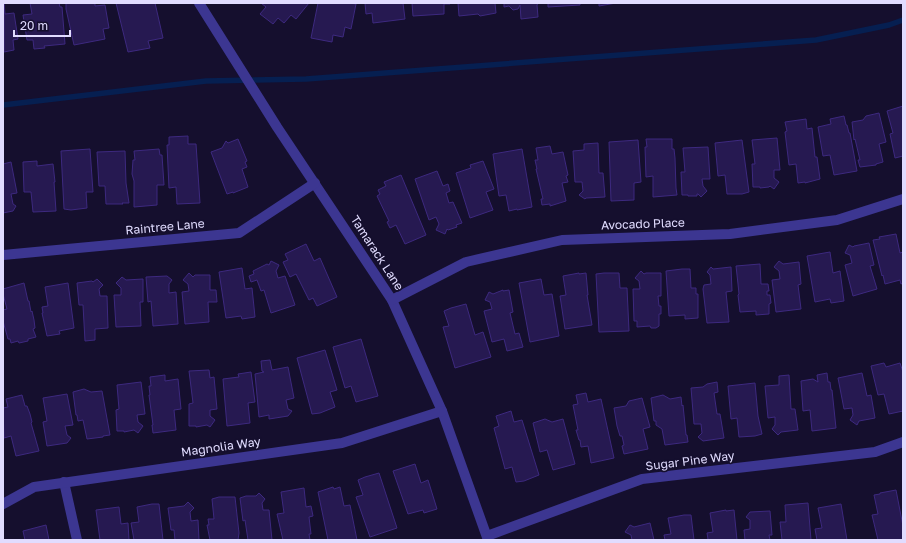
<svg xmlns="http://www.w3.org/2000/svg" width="906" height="543" font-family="'Golos Text',sans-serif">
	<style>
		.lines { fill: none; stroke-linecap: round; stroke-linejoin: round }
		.stream { stroke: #061f51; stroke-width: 5.5 }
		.building { fill: #261951; stroke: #3d297f }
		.minor { stroke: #3c3691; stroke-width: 10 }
		.labels { text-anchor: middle; stroke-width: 3.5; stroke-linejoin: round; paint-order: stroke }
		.street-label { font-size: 12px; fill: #e1dcff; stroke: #150f2e }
	</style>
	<rect width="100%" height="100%" fill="#150f2e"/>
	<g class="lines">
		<polyline class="stream" points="3,105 206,81 306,79 816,40 889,25 903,20"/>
	</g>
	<g class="building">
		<polygon points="4,3 5,14 14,13 18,39 13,40 14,50 4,52"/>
		<polygon points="30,3 59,3 60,7 62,7 65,44 44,46 45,48 34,49 33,40 27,40 23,15 32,14"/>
		<polygon points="66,3 95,3 95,6 105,5 109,28 103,29 105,39 74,45 66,9"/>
		<polygon points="116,3 155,3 163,38 148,41 150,48 128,52"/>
		<polygon points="261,3 309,3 296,19 291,15 284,23 278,18 273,24 260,14 266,7"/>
		<polygon points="318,3 350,3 356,4 351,29 345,27 343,37 333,35 332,42 311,38"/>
		<polygon points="365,3 403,3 405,19 373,23 372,13 366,14"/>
		<polygon points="412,3 450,3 450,4 444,4 444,14 413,16"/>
		<polygon points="458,3 495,3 496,13 480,16 478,14 459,16"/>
		<polygon points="504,3 538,3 537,5 538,17 521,19 520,5 518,9 513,10 509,6 504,7"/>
		<polygon points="548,3 580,3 580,5 548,7"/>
		<polygon points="599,3 616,3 599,6"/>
		<polygon points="903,106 903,156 895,158 890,134 893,133 887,111"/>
		<polygon points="879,113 886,142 879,144 883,162 876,164 876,165 860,167 858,160 860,160 855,139 854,140 852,122 863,120 866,116"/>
		<polygon points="844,116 846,125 847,125 849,133 850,133 857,171 834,175 830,155 823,156 818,127 831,124 830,119"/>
		<polygon points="806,119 807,129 812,128 815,157 817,157 820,179 805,183 805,182 798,183 796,164 789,165 785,132 787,131 785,122"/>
		<polygon points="188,136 188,144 196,144 200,203 177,204 176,187 169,188 167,145 169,145 169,137"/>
		<polygon points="777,138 780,170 774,170 774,178 779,182 774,189 770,186 769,187 760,188 760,187 753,187 752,164 755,164 752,140"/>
		<polygon points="238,139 247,161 245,162 247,167 242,169 248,187 233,193 233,192 227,194 211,152 222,148 226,141 228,143"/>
		<polygon points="646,139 672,139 672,149 674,149 675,158 676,188 677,195 653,197 653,176 646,177 645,147 647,147"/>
		<polygon points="638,140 641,182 634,183 634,200 611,201 609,142"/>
		<polygon points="742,140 749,192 742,194 727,194 725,175 718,176 715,143"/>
		<polygon points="598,143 599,173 603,173 605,197 586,198 585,199 579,195 583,191 582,182 575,182 573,151 584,150 584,144"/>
		<polygon points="550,146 552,154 563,152 568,175 566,176 568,182 562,183 566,201 550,206 550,204 542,205 541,199 543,199 536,169 537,169 535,160 538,160 536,148"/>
		<polygon points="708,147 710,179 702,179 703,186 707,191 701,197 698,194 697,194 697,196 688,196 688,195 682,195 681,172 685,172 683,148"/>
		<polygon points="90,149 93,192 86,192 87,208 71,210 64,209 61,151"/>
		<polygon points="159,149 160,155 162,155 164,185 157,185 157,205 134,207 134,181 132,174 133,160 135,160 134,151"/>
		<polygon points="522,149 532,207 517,210 517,209 509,211 506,195 499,196 493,154"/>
		<polygon points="125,151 126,183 129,203 122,203 123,204 106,204 105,186 99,186 97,152"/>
		<polygon points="37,161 37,166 53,164 55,182 54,182 56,211 33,212 31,192 24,192 23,162"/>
		<polygon points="483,161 494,189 486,192 493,210 470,218 456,173 471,168 470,165"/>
		<polygon points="11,162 17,193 11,194 13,204 16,206 13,211 3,213 3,164"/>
		<polygon points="437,171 443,186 448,184 450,191 446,193 449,203 453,202 462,223 456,225 457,227 448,230 447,229 445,234 436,230 439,224 436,217 429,220 415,179"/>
		<polygon points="401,175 426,235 405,244 396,225 390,228 387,222 389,221 377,196 380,194 378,190 386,186 384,182"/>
		<polygon points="896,234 900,253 903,252 903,283 901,284 900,280 885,284 883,275 882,276 873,240 880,239 879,237"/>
		<polygon points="869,243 874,265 870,266 877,289 853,296 845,265 852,263 850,255 845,253 849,245 853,247 854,246"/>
		<polygon points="306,244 314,261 320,258 337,297 317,306 313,298 309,300 296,274 290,277 283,262 288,260 285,254"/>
		<polygon points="830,252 833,273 840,271 844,301 831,303 830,299 815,302 807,256"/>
		<polygon points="271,261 279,265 276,271 278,278 285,276 295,305 271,313 264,290 261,291 257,280 251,282 249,276 254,274 253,271 267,264 269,265"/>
		<polygon points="779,261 783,264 799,262 801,284 798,285 801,309 776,312 772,280 780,279 779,271 774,267"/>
		<polygon points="760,264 761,284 768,284 769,291 767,291 767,295 770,295 771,303 769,304 769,314 756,315 756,311 740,312 738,295 739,294 738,284 736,266"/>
		<polygon points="711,267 713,269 731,267 732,291 726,292 729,322 707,323 703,289 704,285 711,284 710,275 707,272"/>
		<polygon points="242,268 245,289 252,288 255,317 242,319 241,316 226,318 219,272"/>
		<polygon points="682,269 690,269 691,288 696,288 696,294 698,294 698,318 685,319 685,315 669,316 666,271"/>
		<polygon points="641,271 644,274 646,273 661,273 661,296 658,296 659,306 661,306 661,314 659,314 659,326 656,328 651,328 650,326 637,327 637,321 634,321 633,289 640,289 639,281 635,278"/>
		<polygon points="189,273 193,277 195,275 210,275 210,290 216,290 217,302 208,302 209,322 185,324 182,292 189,291 188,284 183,280"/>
		<polygon points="579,273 579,274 586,273 588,295 587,295 592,325 565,329 560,296 566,295 563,276"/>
		<polygon points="604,273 619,273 620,288 627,288 629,331 599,332 596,274"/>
		<polygon points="167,276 172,280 169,284 169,293 176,292 178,324 153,326 151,301 148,302 146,277"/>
		<polygon points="122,277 126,280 143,279 143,302 140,302 141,326 116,327 114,295 121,295 121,288 116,283"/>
		<polygon points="97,279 103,285 99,289 100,296 107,296 108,328 95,329 95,340 85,341 83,305 79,305 77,283 92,281 93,282"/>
		<polygon points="541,279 544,295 552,294 559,336 530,342 519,283"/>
		<polygon points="24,283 28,301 29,301 31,312 32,311 34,320 35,328 33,329 36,337 28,339 28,341 19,343 18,341 11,343 10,339 8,339 3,321 3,310 7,309 3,294 3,289"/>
		<polygon points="68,283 74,328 59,331 60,334 47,336 42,313 43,313 42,307 48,306 45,287"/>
		<polygon points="503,290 503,291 509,290 513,312 510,313 515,334 519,333 523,347 507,351 504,339 492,342 484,311 492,309 490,302 485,300 489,292 493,294"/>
		<polygon points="466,304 475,335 483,332 491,357 455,368 443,327 449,326 444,311 451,308"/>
		<polygon points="361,339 378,396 356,402 351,386 345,388 333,347"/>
		<polygon points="325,350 337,390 330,392 335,407 320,413 312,414 297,358"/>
		<polygon points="270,360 272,370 288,367 294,398 286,400 288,409 292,411 288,416 269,419 269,415 259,417 255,374 264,372 262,371 261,361"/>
		<polygon points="884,363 886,367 900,363 903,372 903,411 889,414 884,394 878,395 871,366"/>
		<polygon points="209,370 210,378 214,377 217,409 210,410 210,416 215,420 210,427 207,425 196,427 196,426 189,426 189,404 193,403 189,371"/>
		<polygon points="251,372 255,402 248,403 250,423 227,426 223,379 239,377 238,374"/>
		<polygon points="827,373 828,382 830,382 831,390 832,390 836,428 812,431 810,410 803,411 801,381 813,379 818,382 817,375"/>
		<polygon points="862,373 867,396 871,395 875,418 859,421 857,425 850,420 853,415 852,408 844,409 838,378"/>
		<polygon points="165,375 165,381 178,379 181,409 174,410 176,430 153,433 152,425 153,425 149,395 150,395 149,386 151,386 150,377"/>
		<polygon points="789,375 791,409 795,409 798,430 781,432 778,435 772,429 775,425 775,417 768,418 765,386 779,385 779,376"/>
		<polygon points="141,382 145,414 137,415 138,422 143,426 138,433 134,430 124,432 124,431 117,431 116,410 119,409 117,385"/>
		<polygon points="717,382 718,392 714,393 717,414 720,414 724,438 703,441 698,437 702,433 701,424 694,424 691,388 703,387 707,384"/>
		<polygon points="755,383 758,416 762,434 755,436 739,437 737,418 731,419 728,386"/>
		<polygon points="84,389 91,392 102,391 110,435 103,436 103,437 87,439 83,420 78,421 77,415 76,415 73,392"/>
		<polygon points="586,393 588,402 601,399 614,458 591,463 588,446 581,447 580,440 579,440 576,430 578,430 573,405 578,404 576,395"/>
		<polygon points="67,394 73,425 65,426 67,435 71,438 67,443 47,446 43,422 47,421 43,398"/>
		<polygon points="22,395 25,406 27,406 30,414 32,422 31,423 39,451 16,456 11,436 4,438 3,408 8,407 6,399"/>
		<polygon points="663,395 670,399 681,397 682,406 683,405 686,435 687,435 688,442 665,445 662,429 656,425 656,421 654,421 651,398"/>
		<polygon points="642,398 650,427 643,429 648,449 624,454 622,446 624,445 622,436 620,436 617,426 614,408 626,406 629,401"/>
		<polygon points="511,411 514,422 522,420 539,475 524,481 516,482 512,467 505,469 494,428 499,426 496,416"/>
		<polygon points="545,419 552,422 563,419 575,464 553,470 547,450 540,452 533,423"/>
		<polygon points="415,464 421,483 428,480 437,509 424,513 423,510 408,514 393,471"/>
		<polygon points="379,473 397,528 370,537 356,497 363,495 358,480 365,477"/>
		<polygon points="333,487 334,489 340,487 344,506 350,505 357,540 328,540 318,492"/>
		<polygon points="304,488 306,507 311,506 313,516 309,517 311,534 309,534 310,540 283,540 277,514 284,513 281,492"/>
		<polygon points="896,490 903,526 903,540 878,540 872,515 878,514 874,495 880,494 880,493"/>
		<polygon points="259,493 265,499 262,503 263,510 269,510 272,540 248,540 245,520 243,521 240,498 246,496 256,496"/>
		<polygon points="219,497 235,497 239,533 238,540 210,540 207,525 209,525 208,519 214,519 212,499"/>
		<polygon points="188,502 194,508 190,512 191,521 198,520 199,540 175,540 174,530 171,530 168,508 184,506"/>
		<polygon points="808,503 811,540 782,540 780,522 786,522 785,505"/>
		<polygon points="152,504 159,504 163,540 134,540 131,523 139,522 137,507"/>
		<polygon points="841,504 847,540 817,540 815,529 822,528 818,508"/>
		<polygon points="119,507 121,524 128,523 129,540 100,540 96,510"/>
		<polygon points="726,510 726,511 734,510 737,540 706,540 708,539 707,533 713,532 710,513"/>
		<polygon points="770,511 772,535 769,535 770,540 745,540 744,530 750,529 750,520 746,517 750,512"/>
		<polygon points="684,515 691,515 694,540 665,540 664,535 671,534 668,518"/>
		<polygon points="650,523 654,540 632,540 631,535 625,532 630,525 634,527"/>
		<polygon points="46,525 49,540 25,540 23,531"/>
	</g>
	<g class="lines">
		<g class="minor">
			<polyline points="199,3 277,127 392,300 442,411 488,540"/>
			<polyline points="3,255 239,233 315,183"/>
			<polyline points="392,300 466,262 562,240 730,234 837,220 903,199"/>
			<polyline points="64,482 77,540"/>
			<polyline points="3,504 34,487 342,443 442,411"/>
			<polyline points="487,536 642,479 875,452 903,442"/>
		</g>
	</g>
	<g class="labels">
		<g class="street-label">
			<text transform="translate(643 224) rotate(-2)" y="4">Avocado Place</text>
			<text transform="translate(165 227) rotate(-5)" y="4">Raintree Lane</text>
			<text transform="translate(377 253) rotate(57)" y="4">Tamarack Lane</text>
			<text transform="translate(221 447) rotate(-8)" y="4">Magnolia Way</text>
			<text transform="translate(690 461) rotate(-7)" y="4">Sugar Pine Way</text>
		</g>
	</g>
	<rect width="906" height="543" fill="none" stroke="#e1dcff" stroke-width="8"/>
	<path d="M14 30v6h56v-6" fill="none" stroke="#e1dcff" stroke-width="2"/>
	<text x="20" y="30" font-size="12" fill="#e1dcff" stroke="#150f2e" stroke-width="3" paint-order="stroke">20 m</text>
</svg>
